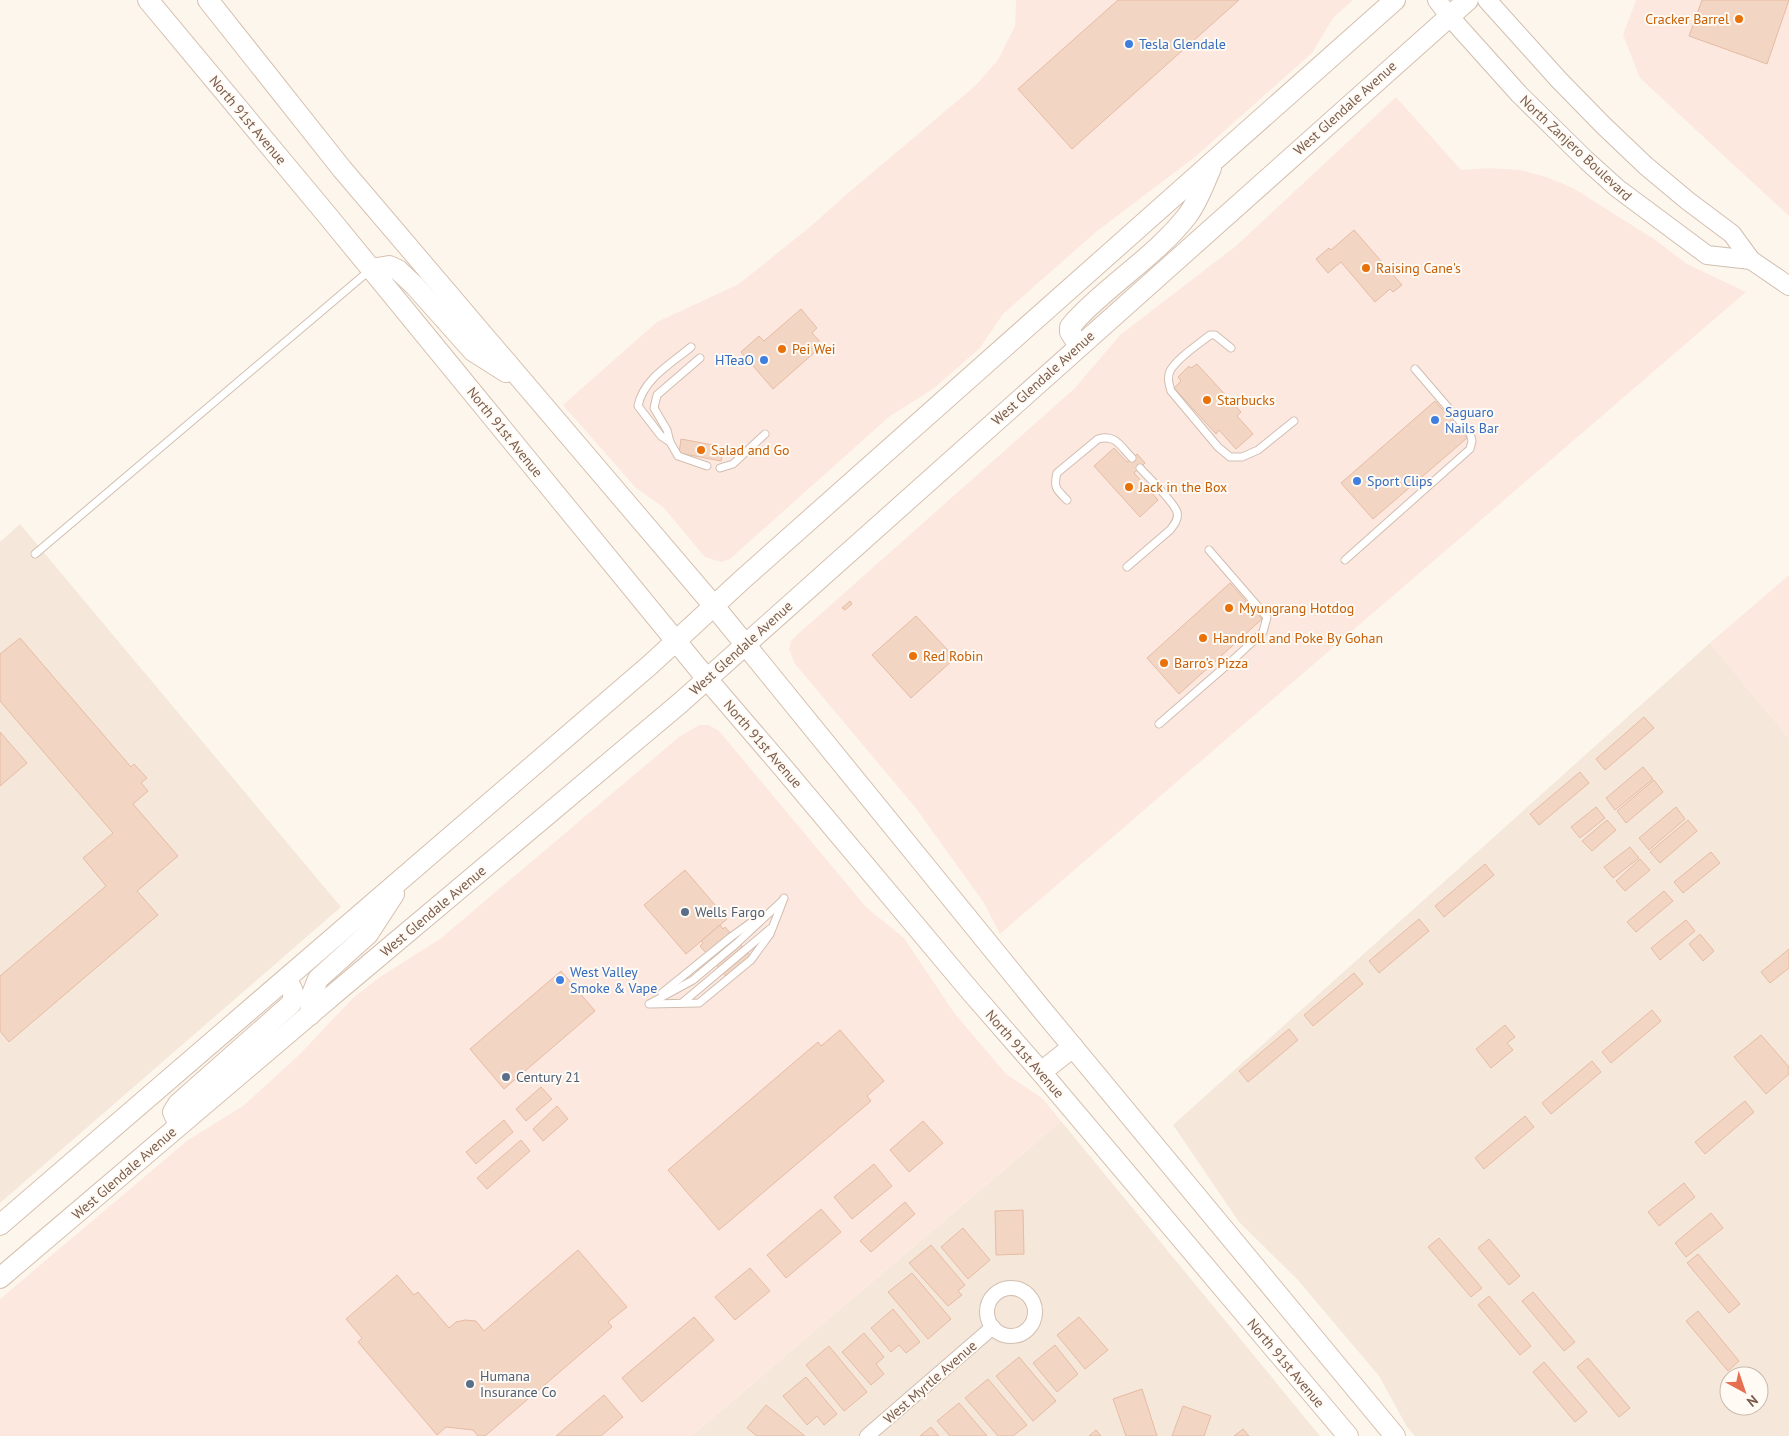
<svg xmlns="http://www.w3.org/2000/svg" width="1789" height="1436" font-family="'PT Sans',sans-serif">
	<style>
		.residential { fill: #f5e8da; fill-rule: evenodd }
		.commercial { fill: #fde8e0 }
		.building { fill: #f3d5c3; stroke: #e6bba3 }
		.lines { fill: none; stroke-linecap: round; stroke-linejoin: round }
		.service-casing { stroke: #d1beb0; stroke-width: 9 }
		.minor-casing { stroke: #d1beb0; stroke-width: 16 }
		.tertiary-casing { stroke: #d1beb0; stroke-width: 20 }
		.secondary-casing { stroke: #d6c0b0; stroke-width: 22 }
		.service { stroke: #fff; stroke-width: 7 }
		.minor { stroke: #fff; stroke-width: 14 }
		.tertiary { stroke: #fff; stroke-width: 18 }
		.secondary { stroke: #fff; stroke-width: 20 }
		.food-dot { fill: #e8710a; stroke: #fffaf3; stroke-width: 2 }
		.shop-dot { fill: #3f7fe0; stroke: #fffaf3; stroke-width: 2 }
		.service-dot { fill: #5c6f8a; stroke: #fffaf3; stroke-width: 2 }
		.labels { text-anchor: middle; stroke-width: 4; stroke-linejoin: round; paint-order: stroke }
		.food-label { font-size: 14px; fill: #c56008; stroke: #fffaf3; text-anchor: start }
		.shop-label { font-size: 14px; fill: #366cbe; stroke: #fffaf3; text-anchor: start }
		.street-label { font-size: 14px; fill: #7a5c4d; stroke: #fffaf3 }
		.service-label { font-size: 14px; fill: #4e5e75; stroke: #fffaf3; text-anchor: start }
	</style>
	<rect width="100%" height="100%" fill="#fdf6ec"/>
	<g class="residential">
		<polygon points="20,524 341,907 0,1203 0,542"/>
		<path d="M1710 643 1789 738V1436H1415L1407 1427 1379 1376 1297 1279 1239 1222 1173 1125ZM1729 1376H1759V1406H1729Z"/>
		<polygon points="1061,1121 1320,1436 691,1436 993,1179"/>
	</g>
	<g class="commercial">
		<polygon points="1016,0 1353,0 1333,18 1312,53 1195,157 1097,231 1003,314 980,348 933,389 890,416 730,559 721,562 705,557 663,507 636,488 563,405 657,322 739,284 811,226 847,194 975,86 998,60 1015,26"/>
		<polygon points="1636,0 1789,0 1789,216 1640,78 1623,35"/>
		<polygon points="1396,97 1461,170 1489,168 1520,170 1546,177 1573,188 1654,239 1687,264 1746,292 1000,934 984,903 915,807 795,664 789,649 791,641 797,635 1075,388 1120,335 1236,246"/>
		<polygon points="1789,575 1789,738 1710,643"/>
		<polygon points="699,725 709,725 719,731 867,908 904,938 955,1014 1006,1074 1042,1098 1061,1121 691,1436 0,1436 0,1299 188,1140 243,1106 300,1054 353,998 380,977 440,939 679,737"/>
	</g>
	<g class="building">
		<polygon points="1118,0 1239,0 1072,149 1018,89"/>
		<polygon points="1702,0 1789,0 1767,64 1689,36"/>
		<polygon points="1354,230 1402,285 1393,292 1390,289 1375,302 1341,262 1328,273 1316,259 1329,248 1331,250"/>
		<polygon points="801,309 817,328 812,333 823,345 773,389 741,352 759,336 764,341"/>
		<polygon points="1197,364 1241,412 1237,416 1253,434 1236,449 1219,430 1216,434 1174,388 1181,381 1178,377 1189,366 1191,368"/>
		<polygon points="1435,401 1467,438 1373,519 1341,483"/>
		<polygon points="681,439 724,447 721,461 679,453"/>
		<polygon points="1114,448 1127,462 1137,454 1145,463 1134,473 1158,500 1140,517 1094,466"/>
		<polygon points="1230,583 1262,619 1179,694 1147,658"/>
		<polygon points="850,601 852,604 845,610 842,608"/>
		<polygon points="916,616 955,658 911,698 872,655"/>
		<polygon points="20,638 131,767 134,764 147,778 141,783 148,791 133,804 178,856 137,891 158,915 9,1042 0,1031 0,976 106,886 83,858 113,833 0,701 0,654"/>
		<polygon points="1644,717 1654,728 1605,770 1596,759"/>
		<polygon points="0,732 27,763 0,786"/>
		<polygon points="1643,767 1653,779 1615,810 1606,798"/>
		<polygon points="1580,772 1589,783 1539,825 1530,814"/>
		<polygon points="1654,780 1663,792 1626,823 1617,811"/>
		<polygon points="1596,807 1605,818 1580,838 1571,827"/>
		<polygon points="1676,807 1685,819 1649,850 1639,838"/>
		<polygon points="1607,820 1616,830 1592,851 1582,841"/>
		<polygon points="1688,820 1697,831 1660,863 1650,852"/>
		<polygon points="1630,847 1639,858 1613,878 1604,867"/>
		<polygon points="1711,852 1720,863 1683,893 1674,882"/>
		<polygon points="1640,859 1650,870 1625,891 1616,881"/>
		<polygon points="1485,864 1494,875 1444,917 1435,906"/>
		<polygon points="685,870 727,919 686,954 644,905"/>
		<polygon points="1664,891 1673,901 1636,932 1627,922"/>
		<polygon points="1419,919 1429,931 1379,973 1369,961"/>
		<polygon points="1686,920 1695,931 1660,960 1651,948"/>
		<polygon points="720,925 723,929 725,927 753,959 729,980 700,946 703,943 701,941"/>
		<polygon points="1700,934 1714,951 1703,961 1689,944"/>
		<polygon points="1789,949 1789,968 1770,983 1761,972"/>
		<polygon points="561,971 595,1011 504,1089 470,1049"/>
		<polygon points="1354,973 1363,984 1313,1026 1304,1015"/>
		<polygon points="1652,1010 1661,1021 1611,1063 1602,1052"/>
		<polygon points="1505,1025 1515,1037 1507,1043 1513,1050 1491,1068 1476,1049"/>
		<polygon points="1289,1029 1298,1040 1248,1082 1239,1071"/>
		<polygon points="840,1030 884,1081 867,1096 871,1101 719,1230 668,1170 818,1042 821,1046"/>
		<polygon points="1761,1035 1789,1067 1789,1074 1766,1094 1734,1057"/>
		<polygon points="1592,1061 1601,1072 1551,1114 1542,1103"/>
		<polygon points="541,1087 552,1099 526,1121 516,1109"/>
		<polygon points="1745,1101 1754,1112 1705,1154 1695,1142"/>
		<polygon points="557,1106 568,1119 543,1141 533,1129"/>
		<polygon points="1525,1116 1534,1127 1484,1169 1475,1158"/>
		<polygon points="504,1120 513,1132 476,1164 466,1152"/>
		<polygon points="923,1121 943,1143 909,1172 890,1150"/>
		<polygon points="521,1140 530,1151 487,1189 477,1178"/>
		<polygon points="874,1164 892,1186 852,1219 834,1197"/>
		<polygon points="1684,1183 1695,1197 1659,1226 1648,1212"/>
		<polygon points="905,1202 915,1214 871,1252 860,1241"/>
		<polygon points="821,1209 841,1232 786,1278 767,1255"/>
		<polygon points="1023,1210 1024,1254 996,1255 995,1211"/>
		<polygon points="1711,1213 1723,1228 1686,1257 1675,1243"/>
		<polygon points="963,1228 990,1260 968,1279 941,1247"/>
		<polygon points="1439,1238 1482,1288 1471,1297 1428,1247"/>
		<polygon points="1489,1239 1520,1276 1509,1285 1478,1248"/>
		<polygon points="931,1245 965,1285 958,1291 962,1295 948,1306 909,1263"/>
		<polygon points="578,1250 627,1307 608,1322 612,1327 485,1436 478,1436 473,1430 446,1427 437,1435 358,1342 362,1338 346,1319 397,1275 414,1295 418,1292 449,1328 456,1322 465,1320 476,1321 484,1331"/>
		<polygon points="1698,1254 1740,1304 1729,1313 1687,1263"/>
		<polygon points="750,1268 770,1291 735,1320 715,1297"/>
		<polygon points="912,1273 951,1319 928,1339 888,1292"/>
		<polygon points="1533,1292 1575,1342 1564,1351 1522,1301"/>
		<polygon points="1489,1296 1531,1346 1520,1355 1478,1305"/>
		<polygon points="893,1309 920,1342 906,1353 899,1345 891,1352 871,1328"/>
		<polygon points="1698,1311 1739,1361 1728,1371 1686,1321"/>
		<polygon points="694,1317 714,1340 642,1402 622,1378"/>
		<polygon points="1079,1317 1108,1350 1085,1369 1057,1335"/>
		<polygon points="864,1333 884,1357 876,1364 884,1374 871,1385 842,1352"/>
		<polygon points="1055,1345 1078,1374 1057,1392 1033,1363"/>
		<polygon points="829,1346 867,1392 844,1411 806,1365"/>
		<polygon points="1019,1357 1056,1401 1033,1421 996,1376"/>
		<polygon points="1588,1358 1630,1408 1619,1417 1577,1367"/>
		<polygon points="1544,1362 1587,1412 1575,1422 1533,1372"/>
		<polygon points="806,1377 837,1414 824,1425 817,1416 807,1425 783,1396"/>
		<polygon points="988,1379 1027,1425 1013,1436 998,1436 965,1398"/>
		<polygon points="1142,1389 1157,1436 1126,1436 1113,1399"/>
		<polygon points="604,1395 623,1417 601,1436 556,1436"/>
		<polygon points="959,1403 987,1436 950,1436 937,1421"/>
		<polygon points="766,1405 805,1436 757,1436 747,1428"/>
		<polygon points="1183,1406 1211,1416 1204,1436 1172,1436"/>
		<polygon points="931,1427 939,1436 920,1436"/>
		<polygon points="1243,1429 1249,1436 1234,1436"/>
		<polygon points="1096,1430 1101,1436 1089,1436"/>
	</g>
	<g class="lines">
		<g class="service-casing">
			<g id="service">
				<path d="M691 347C672 363 643 379 638 406L661 436 670 442 678 456 707 466"/>
				<path d="M1231 348 1215 335H1210C1199 344 1177 358 1170 371 1167 378 1169 384 1171 391L1218 447 1230 457H1242L1258 450 1294 421"/>
				<polyline points="670,442 667,430 654,408 657,395 700,358"/>
				<polyline points="720,468 733,464 765,434"/>
				<path d="M1067 500C1057 490 1053 488 1057 473L1098 439C1116 434 1120 446 1132 458"/>
				<polyline points="35,554 370,270"/>
				<polyline points="1345,560 1470,449 1472,441 1470,433 1415,369"/>
				<path d="M1127 567 1170 530C1174 525 1179 519 1177 512 1174 502 1148 477 1140 468"/>
				<polyline points="1159,724 1235,658 1263,632 1267,617 1209,550"/>
				<polyline points="662,993 731,937 760,916"/>
				<polyline points="651,1003 693,980 737,943 782,901"/>
				<polyline points="682,1003 770,929"/>
				<polyline points="649,1004 699,1003 751,960 770,934 784,898"/>
			</g>
		</g>
		<g class="minor-casing">
			<g id="minor">
				<circle cx="1011" cy="1312" r="24"/>
				<polyline points="867,1436 993,1327"/>
			</g>
		</g>
		<g class="tertiary-casing">
			<g id="tertiary">
				<polyline points="1437,0 1449,16 1519,94 1586,160 1617,188 1707,255 1751,260"/>
				<polyline points="1487,0 1559,80 1603,125 1646,166 1688,201 1732,234 1751,260 1789,286"/>
			</g>
		</g>
		<g class="secondary-casing">
			<g id="secondary">
				<polyline points="148,0 327,215 707,679 785,770 972,993 1041,1072 1348,1436"/>
				<polyline points="208,0 342,169 714,606 1039,1006 1395,1436"/>
				<polyline points="371,269 389,266 398,270 415,286 473,351 506,372"/>
				<path d="M1079 346 1070 332V327L1075 321C1109 284 1156 256 1187 216 1198 202 1204 184 1211 168"/>
				<polyline points="310,1015 312,994 318,979 368,934 394,894"/>
				<polyline points="1041,1072 1073,1047"/>
				<path d="M179 1125 173 1112 178 1104 291 1004C296 994 292 988 286 979"/>
				<polyline points="0,1225 651,664 743,579 1395,0"/>
				<polyline points="0,1278 340,989 679,704 1468,0"/>
			</g>
		</g>
		<use href="#service" class="service"/>
		<use href="#minor" class="minor"/>
		<use href="#tertiary" class="tertiary"/>
		<use href="#secondary" class="secondary"/>
	</g>
	<g class="food-dot">
		<circle cx="1739" cy="19" r="5"/>
		<circle cx="1366" cy="268" r="5"/>
		<circle cx="782" cy="349" r="5"/>
		<circle cx="1207" cy="400" r="5"/>
		<circle cx="701" cy="450" r="5"/>
		<circle cx="1129" cy="487" r="5"/>
		<circle cx="1229" cy="608" r="5"/>
		<circle cx="1203" cy="638" r="5"/>
		<circle cx="913" cy="656" r="5"/>
		<circle cx="1164" cy="663" r="5"/>
	</g>
	<g class="shop-dot">
		<circle cx="1129" cy="44" r="5"/>
		<circle cx="764" cy="360" r="5"/>
		<circle cx="1435" cy="420" r="5"/>
		<circle cx="1357" cy="481" r="5"/>
		<circle cx="560" cy="980" r="5"/>
	</g>
	<g class="service-dot">
		<circle cx="685" cy="912" r="5"/>
		<circle cx="506" cy="1077" r="5"/>
		<circle cx="470" cy="1384" r="5"/>
	</g>
	<g class="labels">
		<g class="food-label">
			<text x="1729" y="24" text-anchor="end">Cracker Barrel</text>
			<text x="1376" y="273">Raising Cane's</text>
			<text x="792" y="354">Pei Wei</text>
			<text x="1217" y="405">Starbucks</text>
			<text x="711" y="455">Salad and Go</text>
			<text x="1139" y="492">Jack in the Box</text>
			<text x="1239" y="613">Myungrang Hotdog</text>
			<text x="1213" y="643">Handroll and Poke By Gohan</text>
			<text x="923" y="661">Red Robin</text>
			<text x="1174" y="668">Barro's Pizza</text>
		</g>
		<g class="shop-label">
			<text x="1139" y="49">Tesla Glendale</text>
			<text x="754" y="365" text-anchor="end">HTeaO</text>
			<text x="1445" y="417">Saguaro<tspan x="1445" dy="16">Nails Bar</tspan></text>
			<text x="1367" y="486">Sport Clips</text>
			<text x="570" y="977">West Valley<tspan x="570" dy="16">Smoke &amp; Vape</tspan></text>
		</g>
		<g class="street-label">
			<text transform="translate(1345 108) rotate(-42)" y="5">West Glendale Avenue</text>
			<text transform="translate(248 120) rotate(50)" y="5">North 91st Avenue</text>
			<text transform="translate(1576 148) rotate(43)" y="5">North Zanjero Boulevard</text>
			<text transform="translate(1043 378) rotate(-42)" y="5">West Glendale Avenue</text>
			<text transform="translate(505 432) rotate(51)" y="5">North 91st Avenue</text>
			<text transform="translate(741 648) rotate(-42)" y="5">West Glendale Avenue</text>
			<text transform="translate(763 744) rotate(49)" y="5">North 91st Avenue</text>
			<text transform="translate(433 911) rotate(-40)" y="5">West Glendale Avenue</text>
			<text transform="translate(1025 1054) rotate(49)" y="5">North 91st Avenue</text>
			<text transform="translate(124 1173) rotate(-41)" y="5">West Glendale Avenue</text>
			<text transform="translate(1286 1363) rotate(50)" y="5">North 91st Avenue</text>
			<text transform="translate(930 1382) rotate(-41)" y="5">West Myrtle Avenue</text>
		</g>
		<g class="service-label">
			<text x="695" y="917">Wells Fargo</text>
			<text x="516" y="1082">Century 21</text>
			<text x="480" y="1381">Humana<tspan x="480" dy="16">Insurance Co</tspan></text>
		</g>
	</g>
	<g transform="translate(1744 1391) rotate(140)"><circle r="24" fill="#fffaf3" stroke="#cabbb1"/>
	<path d="M0-4L9 19L0 12L-9 19Z" fill="#e76f51"/>
	<text y="-8" font-size="14" font-weight="bold" text-anchor="middle" fill="#7a5c4d">N</text>
	</g>
</svg>
